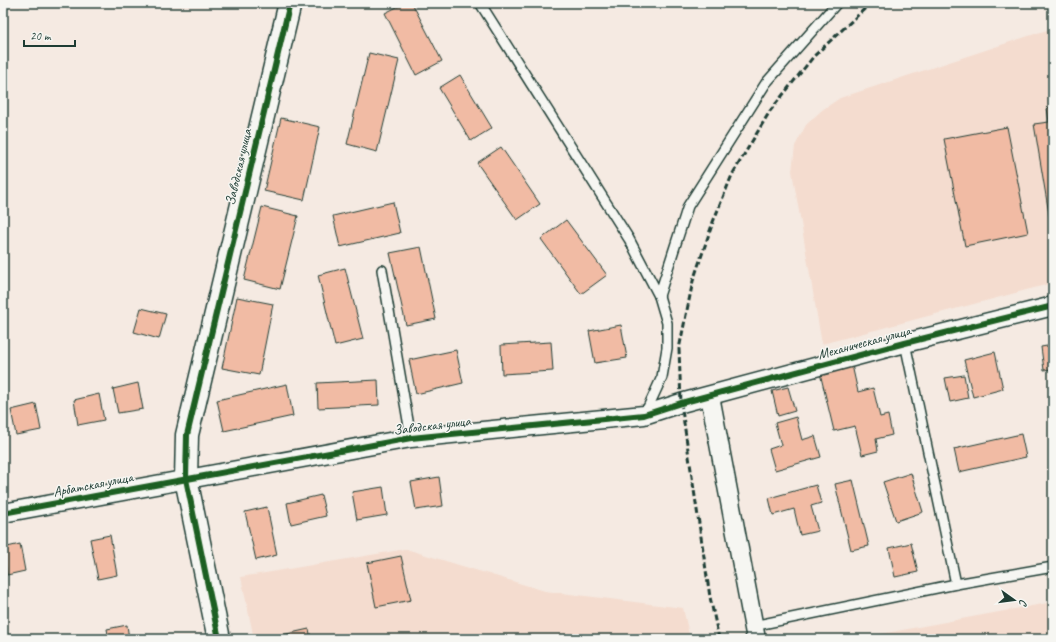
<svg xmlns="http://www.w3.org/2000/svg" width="1056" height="642" font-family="Caveat,sans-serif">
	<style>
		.built { fill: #f4dccf }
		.building { fill: #f1bba4; stroke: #1f3d34 }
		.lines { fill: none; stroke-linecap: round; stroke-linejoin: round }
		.service-casing { stroke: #1f3d34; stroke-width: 12 }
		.minor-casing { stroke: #1f3d34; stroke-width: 21 }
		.tertiary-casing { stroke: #1f3d34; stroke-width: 25 }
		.service { stroke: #f6f6f2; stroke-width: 9 }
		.minor { stroke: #f6f6f2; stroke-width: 18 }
		.tertiary { stroke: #f6f6f2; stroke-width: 22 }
		.rail { stroke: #1f3d34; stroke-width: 3; stroke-dasharray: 6 3; stroke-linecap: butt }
		.cycleway-casing { stroke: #f6f6f2; stroke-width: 8 }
		.cycleway { stroke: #1b5e20; stroke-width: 6 }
		.labels { text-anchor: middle; stroke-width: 3; stroke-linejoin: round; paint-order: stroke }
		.street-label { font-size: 14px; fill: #1f3d34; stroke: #f6f6f2 }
	</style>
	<rect width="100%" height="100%" fill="#f5eae2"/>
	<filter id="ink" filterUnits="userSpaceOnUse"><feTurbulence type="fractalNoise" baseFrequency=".025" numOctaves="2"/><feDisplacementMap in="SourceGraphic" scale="8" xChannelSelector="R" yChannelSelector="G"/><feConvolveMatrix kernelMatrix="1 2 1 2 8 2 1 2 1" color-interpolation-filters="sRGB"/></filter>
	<g filter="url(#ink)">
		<g class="built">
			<polygon points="1053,28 1053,283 822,344 792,171 795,146 806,125 822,110 840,98"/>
			<polygon points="406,549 545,591 683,608 690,639 254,639 241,577"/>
			<polygon points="1053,602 1053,639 854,639"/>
		</g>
		<g class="building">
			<polygon points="405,3 412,3 442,61 416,75 385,13"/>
			<polygon points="369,53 399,60 377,152 347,144"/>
			<polygon points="460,75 492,128 471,141 439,88"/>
			<polygon points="1053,107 1053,232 1052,232 1034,124 1049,122 1047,108"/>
			<polygon points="281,118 320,127 304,200 264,191"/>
			<polygon points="1007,127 1028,233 965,246 944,139"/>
			<polygon points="501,147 540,204 517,220 477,163"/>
			<polygon points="393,202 400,233 340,247 333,216"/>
			<polygon points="262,207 298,216 280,289 244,280"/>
			<polygon points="566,220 607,275 581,294 541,239"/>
			<polygon points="421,247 436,319 406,325 390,253"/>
			<polygon points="345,268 363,339 335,346 318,275"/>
			<polygon points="237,297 273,304 259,375 222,368"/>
			<polygon points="141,308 166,314 159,339 134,332"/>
			<polygon points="621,325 627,358 595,363 589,331"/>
			<polygon points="551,342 553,371 502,374 501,345"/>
			<polygon points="1053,345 1053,369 1044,370 1041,347"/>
			<polygon points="456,350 463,383 416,394 409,360"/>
			<polygon points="995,352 1003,389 973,397 964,360"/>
			<polygon points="852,365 858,392 873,388 880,417 888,415 892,435 876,439 878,451 862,455 855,426 834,431 820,373"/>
			<polygon points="964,375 968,398 950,402 945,378"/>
			<polygon points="378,380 379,405 318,408 317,383"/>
			<polygon points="138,383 143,409 118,413 113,389"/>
			<polygon points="287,384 293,416 224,431 217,400"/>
			<polygon points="788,387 795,411 778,416 772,391"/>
			<polygon points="99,394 104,420 78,425 74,400"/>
			<polygon points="36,404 41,430 16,435 11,410"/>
			<polygon points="796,417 802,440 815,436 821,457 775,470 769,449 781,445 775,423"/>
			<polygon points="1021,434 1026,457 959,472 954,449"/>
			<polygon points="911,473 923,512 896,521 883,482"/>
			<polygon points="439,477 443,506 416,510 411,482"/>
			<polygon points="853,480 869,546 851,550 835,484"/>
			<polygon points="816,485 821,503 811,506 818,531 800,535 794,509 773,515 769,498"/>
			<polygon points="383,487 387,515 357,520 352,492"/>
			<polygon points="321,495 326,516 291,524 287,503"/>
			<polygon points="267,507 277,555 256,560 245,512"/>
			<polygon points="110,535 117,575 98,579 90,539"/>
			<polygon points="911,543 918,572 895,577 889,548"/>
			<polygon points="20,544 25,571 7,575 3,548"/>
			<polygon points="401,556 411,600 376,607 367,563"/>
			<polygon points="127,625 129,639 109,639 107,629"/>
			<polygon points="309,629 311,639 273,639 273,637"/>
		</g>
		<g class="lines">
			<g class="service-casing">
				<g id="service">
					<polyline points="480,3 629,239 659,296 667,323 667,348 662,377 645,414"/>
					<polyline points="382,270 411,438"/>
					<polyline points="659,296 688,206 766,83 837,3"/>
					<polyline points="905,343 956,584"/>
					<polyline points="753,626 956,584 1053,567"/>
				</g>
			</g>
			<g class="minor-casing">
				<g id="minor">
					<polyline points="710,396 756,639"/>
					<polyline points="3,513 411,438 644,415 681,403 905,343 1053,306"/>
				</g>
			</g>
			<g class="tertiary-casing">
				<polyline id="tertiary" points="219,639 186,479 187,435 290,3"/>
			</g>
			<use href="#service" class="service"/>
			<use href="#minor" class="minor"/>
			<use href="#tertiary" class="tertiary"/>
			<polyline class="rail" points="719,639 710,597 681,403 679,349 693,281 713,222 732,175 770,111 814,56 871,3"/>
			<g class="cycleway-casing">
				<g id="cycleway">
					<polyline points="3,513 411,438 644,415 681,403 905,343 1053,306"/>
					<polyline points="219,639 186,479 187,435 290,3"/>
				</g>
			</g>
			<use href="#cycleway" class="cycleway"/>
		</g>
	</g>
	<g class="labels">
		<g class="street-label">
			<text transform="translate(238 167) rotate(-77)" y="5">Заводская улица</text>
			<text transform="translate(864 342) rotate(-15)" y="5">Механическая улица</text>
			<text transform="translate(432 425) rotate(-7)" y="5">Заводская улица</text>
			<text transform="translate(93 484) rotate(-11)" y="5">Арбатская улица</text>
		</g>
	</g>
	<rect width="1056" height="642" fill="none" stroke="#f6f6f2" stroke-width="16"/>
	<rect x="8" y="8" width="1040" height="626" fill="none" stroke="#1f3d34" stroke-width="1.5" filter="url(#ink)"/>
	<g transform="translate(1014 600) rotate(104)" stroke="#f6f6f2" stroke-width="3" paint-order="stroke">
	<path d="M0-3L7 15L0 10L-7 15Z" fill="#1f3d34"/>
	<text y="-6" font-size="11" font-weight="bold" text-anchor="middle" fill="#1f3d34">С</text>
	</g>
	<path d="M24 40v6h51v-6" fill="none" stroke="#1f3d34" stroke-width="2"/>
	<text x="30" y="40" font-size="12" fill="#1f3d34" stroke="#f6f6f2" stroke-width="3" paint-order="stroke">20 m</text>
</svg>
